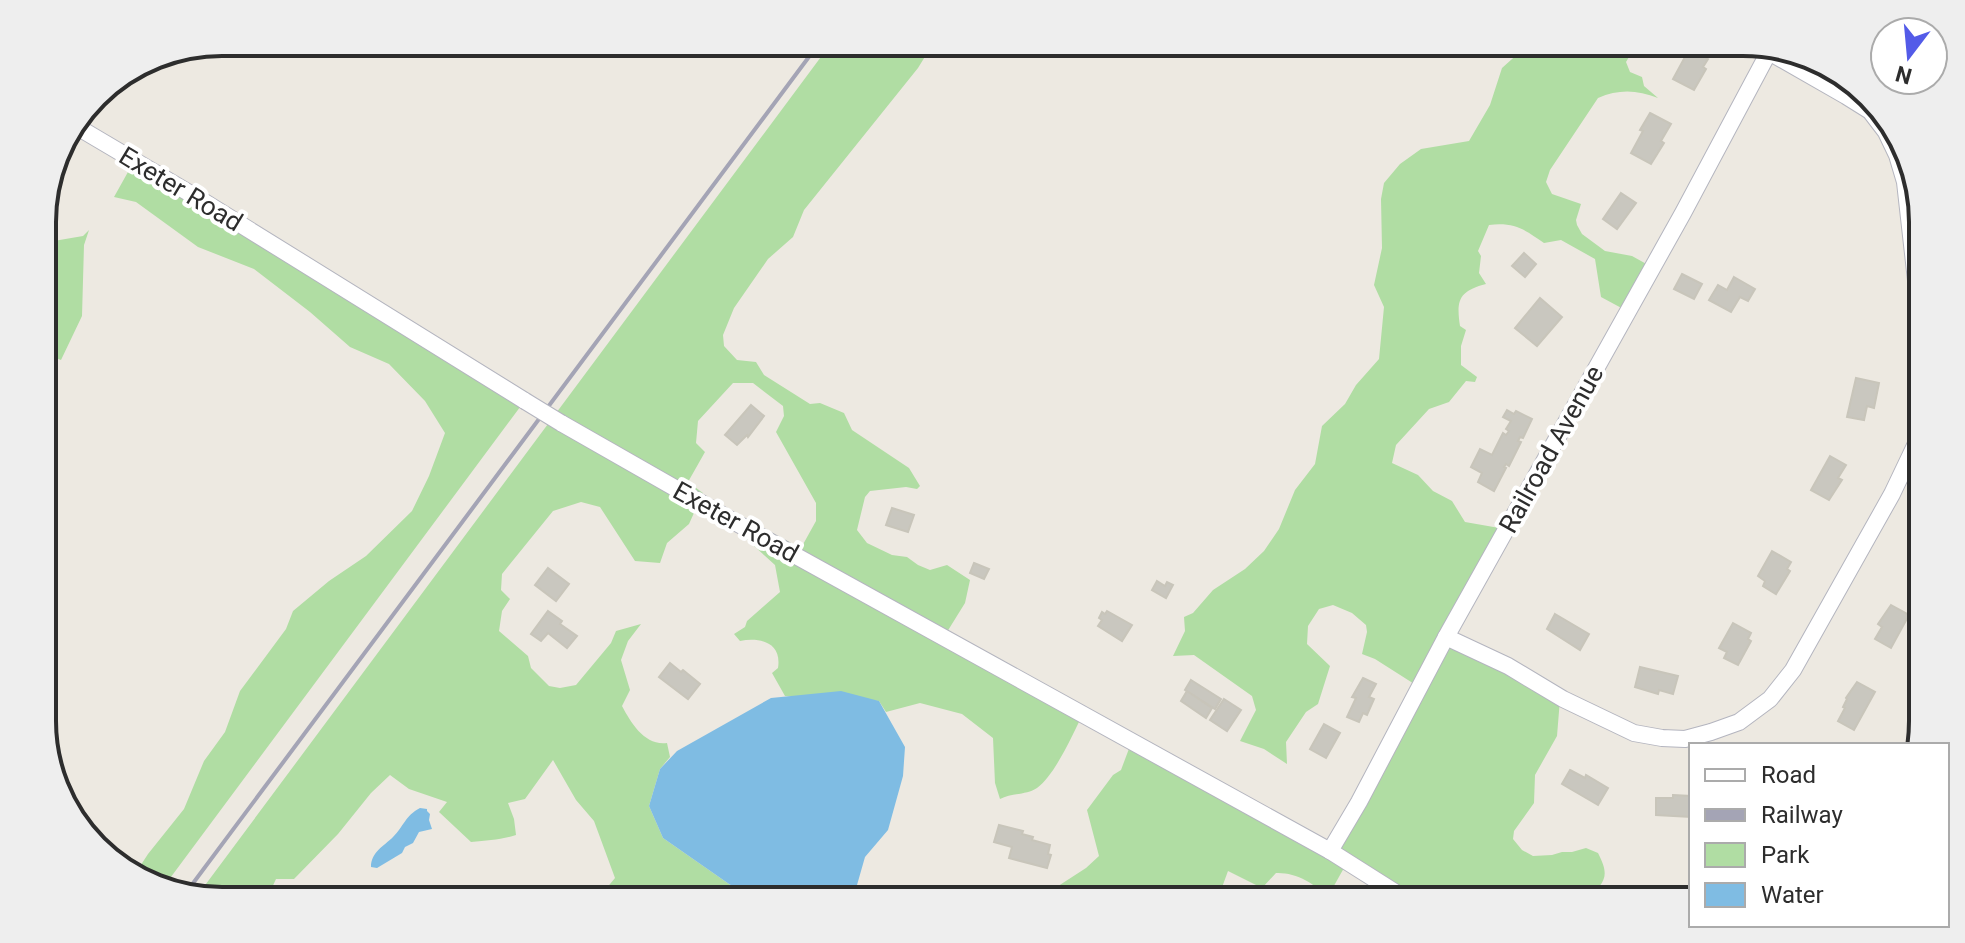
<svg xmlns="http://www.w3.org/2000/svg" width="1965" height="943" font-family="Roboto,sans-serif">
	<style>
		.green { fill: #b0dda3 }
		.water { fill: #7fbce3 }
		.building { fill: #c9c7bf; stroke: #c8c5ba; stroke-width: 2 }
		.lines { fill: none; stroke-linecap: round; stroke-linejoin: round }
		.minor-casing { stroke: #b4b5bf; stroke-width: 18 }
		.minor { stroke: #fff; stroke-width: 16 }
		.rail { stroke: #a4a4b5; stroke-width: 4 }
		.minor-bridge-casing { stroke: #b4b5bf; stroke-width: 18; stroke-linecap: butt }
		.minor-bridge { stroke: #fff; stroke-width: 16 }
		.labels { text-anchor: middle; stroke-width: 8; stroke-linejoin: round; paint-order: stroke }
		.street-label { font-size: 26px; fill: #2d2d2d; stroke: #fff }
		.rim { fill: none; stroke: #2d2d2d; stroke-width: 4 }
	</style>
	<rect width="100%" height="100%" fill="#ede9e1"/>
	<g class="green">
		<path d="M832 42H934L918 68 804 210 793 237 768 259 734 308 723 335 724 346 737 360 756 362 764 375 810 404 820 403 844 413 852 430 909 468 920 486 917 489 906 487 870 491 865 497 857 530 867 543 892 555 907 557 918 565 930 570 947 565 970 580 965 603 947 632 1084 712C1073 733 1056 774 1037 788 1027 795 1011 793 1000 799L995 783 993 738 962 714 920 703 886 712 879 701 785 696 772 673 778 668C782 643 761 637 740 641L734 634 745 627 747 621 780 592 775 565 741 534 747 520 801 548 816 521V503L776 432 784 416 783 406 753 383H733L698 421 696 443 705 452 688 482 703 493 689 524 667 543 660 563 635 561 600 507 581 502 553 511 502 574 501 590 510 599 502 611 499 631 528 656 531 668 549 686 560 688 576 685 611 643 616 631 641 624 628 641 621 660 630 690 622 706C631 723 645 746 667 743L670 757 660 769 649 806 663 838 729 884 758 901H599L600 896 615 878 594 821 576 800 553 760 525 799 508 803 514 819 516 835C500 840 488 840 471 842L439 812 447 802 409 789 390 775 371 793 338 834 294 879H276L270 892 271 901H222L197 896Z"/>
		<path d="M1531 42H1654L1653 46 1632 52 1626 62 1630 72 1642 77 1644 86 1658 98C1637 90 1619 89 1598 98L1550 170 1546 182 1552 194 1581 204 1576 220 1577 225 1582 234 1605 251 1632 256 1650 266 1627 311 1601 297 1595 259 1561 240 1544 243C1525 230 1515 222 1489 225L1478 251 1481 256 1479 273 1486 284C1459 291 1456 300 1460 326L1466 330 1461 346V365L1477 377 1475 382 1466 381 1449 402 1429 409 1396 445 1392 463 1418 475 1433 491 1452 501 1465 522 1505 529 1451 634 1560 699 1557 736 1535 775 1534 803 1514 831 1513 839 1522 850 1533 856 1552 855 1562 852H1572L1586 848 1598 853C1611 878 1604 882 1586 901H1581L1575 896 1577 901H1422L1349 859 1326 900C1318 883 1294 872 1276 873L1262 888 1228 871 1217 901H970L981 895 1012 901 1025 888 1052 890 1086 868 1099 856 1087 810 1113 775 1121 770 1133 738 1325 844 1419 687 1375 659 1362 654 1367 632 1366 625 1352 613 1333 605 1319 609 1308 626 1307 644 1330 666 1318 704 1306 712 1286 742 1287 764 1264 749 1240 741 1256 710 1252 696 1194 655 1173 656 1185 631 1184 617 1193 613 1213 590 1245 569 1264 551 1279 529 1295 490 1315 464 1322 426 1345 404 1356 385 1379 359 1384 307 1374 285 1382 248 1381 199 1384 183 1400 164 1421 149 1469 141 1490 105 1502 68Z"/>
		<polygon points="133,163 529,395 162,889 153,887 135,874 148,854 184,809 204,761 225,732 240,691 286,629 293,611 329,581 366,556 412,511 429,476 445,433 425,401 389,364 350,347 310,312 254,269 198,247 136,202 114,197"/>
		<polygon points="89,230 84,245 82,316 61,360 43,353 42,243 83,236"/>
	</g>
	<g class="water">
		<polygon points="841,691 879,701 905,747 903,776 888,830 865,857 855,892 829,899 810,895 806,901 758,901 729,884 663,838 649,806 660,769 677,751 771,698"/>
		<path d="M420 808 427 809V811L430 814 429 820 432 829 419 832 413 843 405 847 402 853 377 868 371 867C371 852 384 846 393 837 404 826 405 816 420 808Z"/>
	</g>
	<g class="building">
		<polygon points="1687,47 1708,59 1703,67 1706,69 1694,90 1673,79 1685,57 1682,56"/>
		<polygon points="1650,113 1671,124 1661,141 1664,143 1651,164 1631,153 1643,131 1640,130"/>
		<polygon points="1621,193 1636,203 1617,229 1603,219"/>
		<polygon points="1524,253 1536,264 1525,277 1512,266"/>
		<polygon points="1682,274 1702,284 1694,299 1674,289"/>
		<polygon points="1734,277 1755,289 1748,301 1740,297 1731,312 1709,300 1718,285 1727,290"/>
		<polygon points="1540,298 1562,317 1537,346 1515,328"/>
		<polygon points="1856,378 1879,383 1874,408 1867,406 1864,420 1847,417"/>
		<polygon points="751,405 764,416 748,437 747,435 737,445 725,435"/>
		<polygon points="1507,410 1514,414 1516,411 1532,419 1523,438 1520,437 1518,441 1521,442 1509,466 1506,464 1504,467 1506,468 1494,491 1478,482 1482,473 1471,467 1480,449 1492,455 1503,433 1506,435 1509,431 1506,429 1511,421 1503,417"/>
		<polygon points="1830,456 1846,465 1838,478 1842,480 1829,500 1811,490"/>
		<polygon points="892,508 914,515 908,532 886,525"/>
		<polygon points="1772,551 1791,562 1787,569 1790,571 1776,594 1763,586 1765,581 1758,576"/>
		<polygon points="974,563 989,569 984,579 970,573"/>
		<polygon points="548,568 569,584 556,601 535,585"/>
		<polygon points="1157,581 1165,586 1167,582 1173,585 1166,598 1152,590"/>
		<polygon points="1891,605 1909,615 1891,648 1875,639 1882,627 1878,624"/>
		<polygon points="548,611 562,621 560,624 577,636 567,648 548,633 541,641 531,634"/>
		<polygon points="1107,611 1132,625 1122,641 1098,626 1102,620 1099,618 1102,612 1105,614"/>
		<polygon points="1555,614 1589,634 1580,650 1547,629"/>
		<polygon points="1733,623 1751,633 1748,639 1751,641 1738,665 1724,658 1727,652 1719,648"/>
		<polygon points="670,663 681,672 683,670 700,684 688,699 659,677"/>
		<polygon points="1640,667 1678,676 1673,694 1659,690 1658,694 1635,687"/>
		<polygon points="1363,678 1376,684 1369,697 1374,699 1367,715 1363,713 1359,722 1347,717 1356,698 1352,697"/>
		<polygon points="1191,680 1221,699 1215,709 1185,690"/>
		<polygon points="1857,682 1875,692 1854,730 1838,721 1845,708 1843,707 1847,699 1846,698"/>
		<polygon points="1187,691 1212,708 1206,718 1181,701"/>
		<polygon points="1224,699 1241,710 1227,731 1210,720"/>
		<polygon points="1324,724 1340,733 1326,758 1310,749"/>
		<polygon points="1570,770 1585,778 1586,775 1608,788 1598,805 1562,784"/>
		<polygon points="1673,795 1691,796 1691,817 1656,815 1656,798 1673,798"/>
		<polygon points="999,825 1023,831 1022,834 1033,837 1032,840 1050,845 1048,854 1051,855 1047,868 1009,858 1012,847 994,842"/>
	</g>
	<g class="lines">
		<g class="minor-casing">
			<g id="minor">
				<polyline points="1769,52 1846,96 1870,111 1886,132 1897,155 1905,182 1922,334"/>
				<polyline points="74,125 206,203 525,401"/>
				<polyline points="561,423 731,520 1330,851 1409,901"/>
				<polyline points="1446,637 1508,666 1563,699 1634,733 1662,738 1685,739 1711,732 1739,722 1770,699 1793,670 1892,494 1922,431"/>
				<polyline points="1330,851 1359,802 1446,637 1683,213 1771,48"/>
			</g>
		</g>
		<use href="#minor" class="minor"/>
		<polyline class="rail" points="185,894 820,42"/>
		<g class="minor-bridge-casing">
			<polyline id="minor-bridge" points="525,401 561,423"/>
		</g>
		<use href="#minor-bridge" class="minor-bridge"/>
	</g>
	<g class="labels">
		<g class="street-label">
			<text transform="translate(181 189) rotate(31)" y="9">Exeter Road</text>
			<text transform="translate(1551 449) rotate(-61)" y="9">Railroad Avenue</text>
			<text transform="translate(736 522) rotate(29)" y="9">Exeter Road</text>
		</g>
	</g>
	<path d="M0 0H1965V943H0ZM222 56H1743A166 166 0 0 1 1909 222V721A166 166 0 0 1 1743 887H222A166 166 0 0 1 56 721V222A166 166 0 0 1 222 56Z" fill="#eee" fill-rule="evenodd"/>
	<path class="rim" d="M222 56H1743A166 166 0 0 1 1909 222V721A166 166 0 0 1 1743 887H222A166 166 0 0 1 56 721V222A166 166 0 0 1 222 56Z"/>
	<rect x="1689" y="743" width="260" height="184" fill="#ffffff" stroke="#ababab" stroke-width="2"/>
	<rect x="1705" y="769" width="40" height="12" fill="#ffffff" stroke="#ababab" stroke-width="2"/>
	<text x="1761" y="783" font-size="24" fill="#2d2d2d">Road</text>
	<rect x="1705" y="809" width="40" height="12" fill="#a4a4b5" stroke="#ababab" stroke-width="2"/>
	<text x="1761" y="823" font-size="24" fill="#2d2d2d">Railway</text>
	<rect x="1705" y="843" width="40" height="24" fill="#b0dda3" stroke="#ababab" stroke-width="2"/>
	<text x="1761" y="863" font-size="24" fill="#2d2d2d">Park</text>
	<rect x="1705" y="883" width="40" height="24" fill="#7fbce3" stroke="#ababab" stroke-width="2"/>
	<text x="1761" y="903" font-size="24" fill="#2d2d2d">Water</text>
	<g transform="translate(1909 56) rotate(196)"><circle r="38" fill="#ffffff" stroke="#ababab" stroke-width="2"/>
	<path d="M0-6L14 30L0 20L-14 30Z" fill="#535be8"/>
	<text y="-12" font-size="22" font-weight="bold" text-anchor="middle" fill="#2d2d2d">N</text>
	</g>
</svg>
